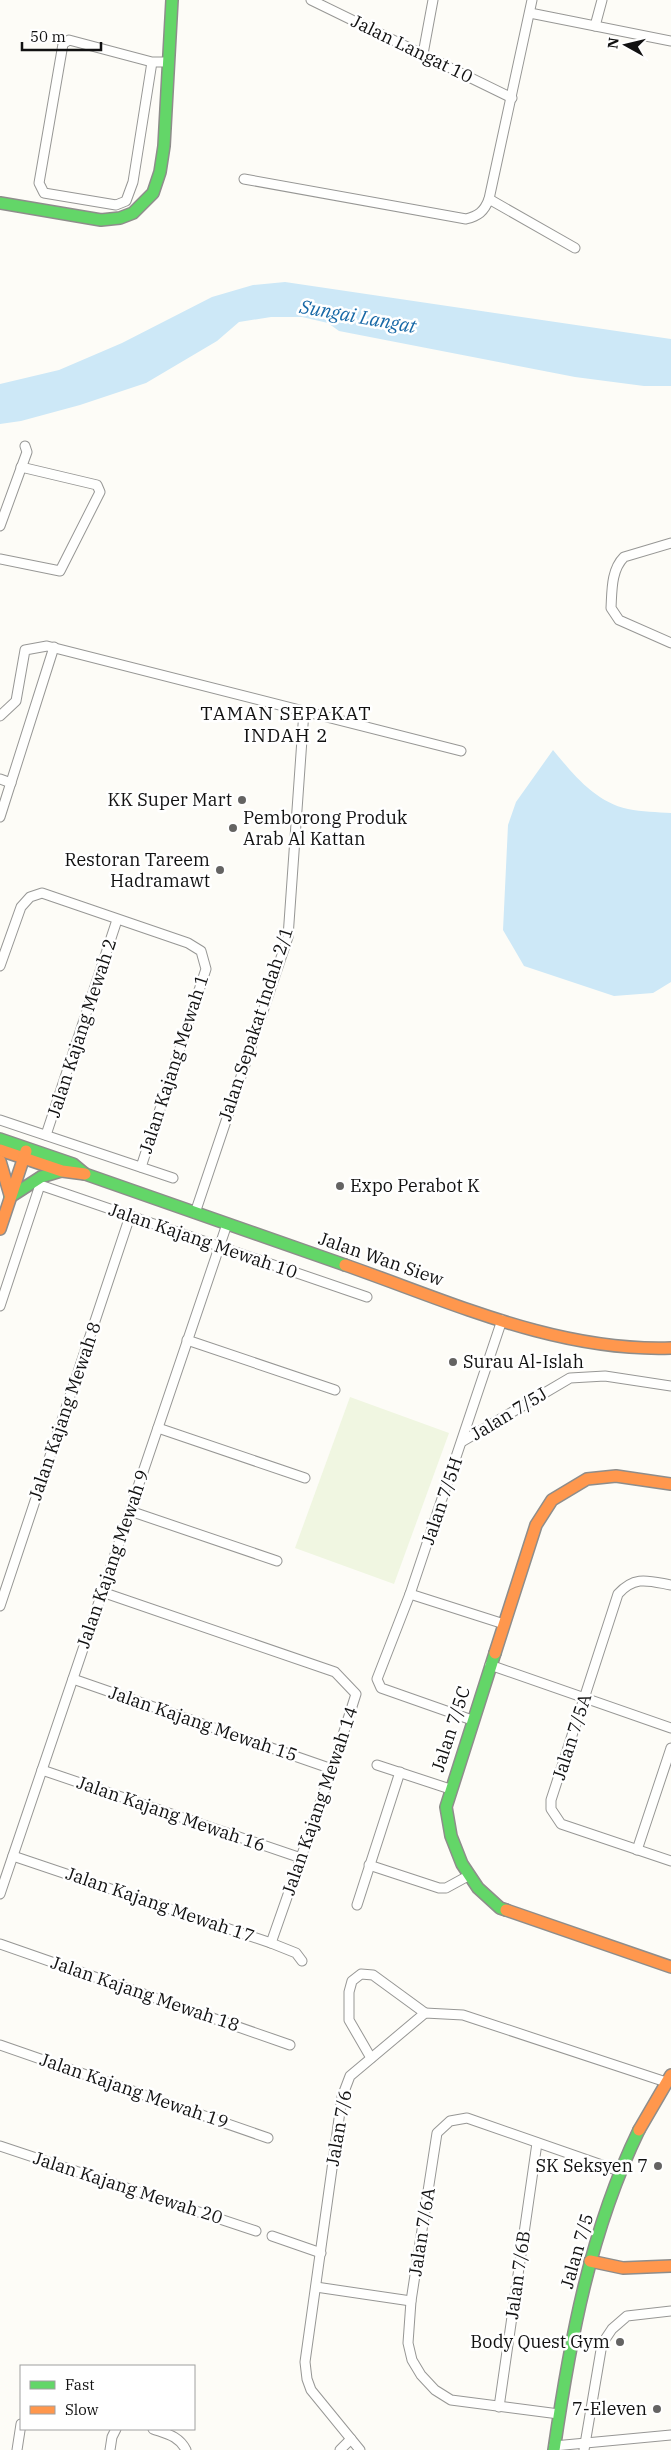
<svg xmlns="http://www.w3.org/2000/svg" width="671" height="2450" font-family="'IBM Plex Serif',serif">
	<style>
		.pitch { fill: #f0f6e1 }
		.water { fill: #cde8f7 }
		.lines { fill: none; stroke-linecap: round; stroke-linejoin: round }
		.street-casing { stroke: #979795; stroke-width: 11 }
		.fast-casing { stroke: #8e8d8b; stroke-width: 14 }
		.slow-casing { stroke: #8e8d8b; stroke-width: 14 }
		.street { stroke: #fffffe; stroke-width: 9 }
		.fast { stroke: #63d668; stroke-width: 11 }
		.slow { stroke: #ff974d; stroke-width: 11 }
		.poi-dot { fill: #646362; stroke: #fff; stroke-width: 2 }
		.labels { text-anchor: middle; stroke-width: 5; stroke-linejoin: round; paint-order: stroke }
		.street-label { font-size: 18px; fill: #111; stroke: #fff }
		.poi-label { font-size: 18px; fill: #111; stroke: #fff; text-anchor: end }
		.water-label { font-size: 19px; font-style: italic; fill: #1768a6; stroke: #fff }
		.neighbourhood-label { font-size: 19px; letter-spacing: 1px; fill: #111; stroke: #fff }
	</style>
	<rect width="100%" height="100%" fill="#fdfcf7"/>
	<polygon class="pitch" points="350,1397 449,1433 394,1584 295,1548"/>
	<g class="water">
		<polygon points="285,282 671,339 671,386 644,386 575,377 339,331 328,323 302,317 271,317 239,322 217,341 146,383 80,405 21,421 0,424 0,384 59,370 122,343 212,297 253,285"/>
		<path d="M553 750C573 774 595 802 628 809 642 812 657 812 671 813V982L653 993 614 996 524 966 503 930 508 825 516 802Z"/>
	</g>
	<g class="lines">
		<g class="street-casing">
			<g id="street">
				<polyline points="311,0 512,98"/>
				<polyline points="530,13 671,41"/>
				<polyline points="595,26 602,0"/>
				<polyline points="423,54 433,0"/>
				<polyline points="152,62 133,182 126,201 116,205 44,193 39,183 63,44 69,40 152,62 168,62"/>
				<path d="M244 179 466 219C478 216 484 212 489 199L532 0"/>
				<polyline points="489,199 575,248"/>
				<polyline points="0,526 27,452 25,446"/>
				<path d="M671 543 624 557C611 570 612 591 611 608L619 620 671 643"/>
				<polyline points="0,559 60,571 100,492 97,485 21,467"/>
				<polyline points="0,716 16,701 25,650 47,646 461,751"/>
				<polyline points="0,779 11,783"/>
				<polyline points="0,817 54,647"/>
				<polyline points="0,966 21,907 30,897 42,893 188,943 201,951 206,969 141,1167"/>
				<polyline points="0,1120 173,1178"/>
				<polyline points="46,1135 117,920"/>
				<polyline points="195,1213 288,937 304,711"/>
				<polyline points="0,1306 40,1185 367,1297"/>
				<polyline points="187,1340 335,1390"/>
				<polyline points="158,1428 305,1478"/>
				<polyline points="463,1441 570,1378 605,1376 671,1386"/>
				<polyline points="130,1511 277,1561"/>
				<path d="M671 1585C649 1581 635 1575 618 1594L551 1800V1809L561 1824 671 1861"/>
				<polyline points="102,1592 335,1672 356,1694 332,1769 271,1943"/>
				<polyline points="410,1594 504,1624"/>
				<polyline points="0,1606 130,1216"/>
				<polyline points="490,1665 671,1728"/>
				<polyline points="73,1679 332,1769"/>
				<polyline points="472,1720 381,1688 377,1679 410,1594 502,1320"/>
				<polyline points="377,1765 450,1789"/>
				<polyline points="42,1770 301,1858"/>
				<polyline points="637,1850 671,1748"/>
				<polyline points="13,1856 271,1943 296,1953 302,1961"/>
				<polyline points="369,1865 439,1888 446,1888 468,1876"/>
				<polyline points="0,1894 227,1224"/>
				<polyline points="357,1905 400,1772"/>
				<polyline points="0,1944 290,2045"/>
				<polyline points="0,2045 268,2138"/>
				<polyline points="371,2058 349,2020 349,1992 352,1981 361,1974 373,1975 425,2013"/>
				<polyline points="0,2146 256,2231"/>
				<polyline points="272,2236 321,2253"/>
				<polyline points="316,2287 411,2301"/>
				<polyline points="499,2407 537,2143"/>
				<polyline points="559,2414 451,2400 435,2390 421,2375 412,2360 408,2343 411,2301 437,2133 450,2121 467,2118 619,2171"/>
				<path d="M153 2429C167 2434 179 2436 186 2450"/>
				<polyline points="554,2446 671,2435"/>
				<polyline points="17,2450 21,2424"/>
				<polyline points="110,2450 112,2437 116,2429"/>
				<polyline points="340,2450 351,2439"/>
				<polyline points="360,2450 311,2390 307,2379 305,2362 342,2097 350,2076 425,2013 463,2015 666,2082"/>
				<polyline points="584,2450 602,2344 612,2329 627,2316 671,2311"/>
			</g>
		</g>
		<g class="fast-casing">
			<g id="fast">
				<polyline points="0,203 101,220 120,218 133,213 153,193 160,172 164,146 172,0"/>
				<polyline points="0,1139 73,1164 85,1174 345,1265"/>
				<polyline points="10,1197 41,1177 61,1171"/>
				<polyline points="495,1653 446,1807 451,1836 462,1864 478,1888 500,1908 506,1910"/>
				<path d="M554 2450C570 2340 590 2231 639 2130"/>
			</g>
		</g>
		<g class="slow-casing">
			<g id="slow">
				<polyline points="0,1150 62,1171 85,1174"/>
				<polyline points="0,1161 10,1195"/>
				<polyline points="0,1229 26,1151"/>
				<path d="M345 1265C451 1302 557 1352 671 1348"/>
				<polyline points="495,1653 536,1525 552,1500 587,1479 616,1476 671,1484"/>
				<polyline points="506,1910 671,1967"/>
				<polyline points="639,2130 671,2075"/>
				<polyline points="590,2261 623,2268 671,2266"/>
			</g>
		</g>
		<use href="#street" class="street"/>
		<use href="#fast" class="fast"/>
		<use href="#slow" class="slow"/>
	</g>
	<g class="poi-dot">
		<circle cx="242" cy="800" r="5"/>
		<circle cx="233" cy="828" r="5"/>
		<circle cx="220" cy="870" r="5"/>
		<circle cx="340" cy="1186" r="5"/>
		<circle cx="453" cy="1362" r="5"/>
		<circle cx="658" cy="2166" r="5"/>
		<circle cx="620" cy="2342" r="5"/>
		<circle cx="657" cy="2409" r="5"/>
	</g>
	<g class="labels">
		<g class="street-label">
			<text transform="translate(412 49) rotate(26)" y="6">Jalan Langat 10</text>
			<text transform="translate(256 1024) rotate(-72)" y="6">Jalan Sepakat Indah 2/1</text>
			<text transform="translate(82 1028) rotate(-72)" y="6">Jalan Kajang Mewah 2</text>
			<text transform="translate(174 1064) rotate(-72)" y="6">Jalan Kajang Mewah 1</text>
			<text transform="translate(203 1241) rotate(19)" y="6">Jalan Kajang Mewah 10</text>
			<text transform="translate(381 1259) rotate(19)" y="6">Jalan Wan Siew</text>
			<text transform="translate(65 1411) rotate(-71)" y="6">Jalan Kajang Mewah 8</text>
			<text transform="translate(509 1414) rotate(-31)" y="6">Jalan 7/5J</text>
			<text transform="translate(442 1501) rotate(-71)" y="6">Jalan 7/5H</text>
			<text transform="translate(113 1559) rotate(-71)" y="6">Jalan Kajang Mewah 9</text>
			<text transform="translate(203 1724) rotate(19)" y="6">Jalan Kajang Mewah 15</text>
			<text transform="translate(451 1729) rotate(-72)" y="6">Jalan 7/5C</text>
			<text transform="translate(572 1737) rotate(-72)" y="6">Jalan 7/5A</text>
			<text transform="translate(320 1801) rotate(-71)" y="6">Jalan Kajang Mewah 14</text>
			<text transform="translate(171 1814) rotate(19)" y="6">Jalan Kajang Mewah 16</text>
			<text transform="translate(160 1905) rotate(19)" y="6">Jalan Kajang Mewah 17</text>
			<text transform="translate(145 1994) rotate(19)" y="6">Jalan Kajang Mewah 18</text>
			<text transform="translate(134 2091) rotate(19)" y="6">Jalan Kajang Mewah 19</text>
			<text transform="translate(339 2128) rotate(-80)" y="6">Jalan 7/6</text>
			<text transform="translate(128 2188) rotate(18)" y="6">Jalan Kajang Mewah 20</text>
			<text transform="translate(422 2232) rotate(-81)" y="6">Jalan 7/6A</text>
			<text transform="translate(577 2251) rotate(-74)" y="6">Jalan 7/5</text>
			<text transform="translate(518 2275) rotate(-82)" y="6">Jalan 7/6B</text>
		</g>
		<g class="poi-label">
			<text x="232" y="806">KK Super Mart</text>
			<text x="243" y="824" text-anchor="start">Pemborong Produk<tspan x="243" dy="21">Arab Al Kattan</tspan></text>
			<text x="210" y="866">Restoran Tareem<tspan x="210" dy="21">Hadramawt</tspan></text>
			<text x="350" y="1192" text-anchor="start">Expo Perabot K</text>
			<text x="463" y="1368" text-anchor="start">Surau Al-Islah</text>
			<text x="648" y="2172">SK Seksyen 7</text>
			<text x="610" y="2348">Body Quest Gym</text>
			<text x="647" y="2415">7-Eleven</text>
		</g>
		<g class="water-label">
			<text transform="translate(358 316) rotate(10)" y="7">Sungai Langat</text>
		</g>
		<g class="neighbourhood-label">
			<text x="286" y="720">TAMAN SEPAKAT<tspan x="286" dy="22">INDAH 2</tspan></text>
		</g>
	</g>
	<rect x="20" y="2365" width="175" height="65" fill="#ffffff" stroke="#a0a0a0"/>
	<rect x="30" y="2381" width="25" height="8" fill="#63d668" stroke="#a0a0a0"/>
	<text x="65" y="2390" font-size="15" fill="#111111">Fast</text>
	<rect x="30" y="2406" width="25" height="8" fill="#ff974d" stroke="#a0a0a0"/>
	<text x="65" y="2415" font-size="15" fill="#111111">Slow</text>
	<g transform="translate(626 45) rotate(278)" stroke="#ffffff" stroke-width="4" paint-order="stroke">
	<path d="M0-4L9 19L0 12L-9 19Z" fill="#111111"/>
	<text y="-8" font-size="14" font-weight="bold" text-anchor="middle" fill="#111111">N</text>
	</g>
	<path d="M22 42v8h79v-8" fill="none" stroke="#111111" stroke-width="2.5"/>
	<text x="30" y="42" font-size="15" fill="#111111" stroke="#ffffff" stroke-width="4" paint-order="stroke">50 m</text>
</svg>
